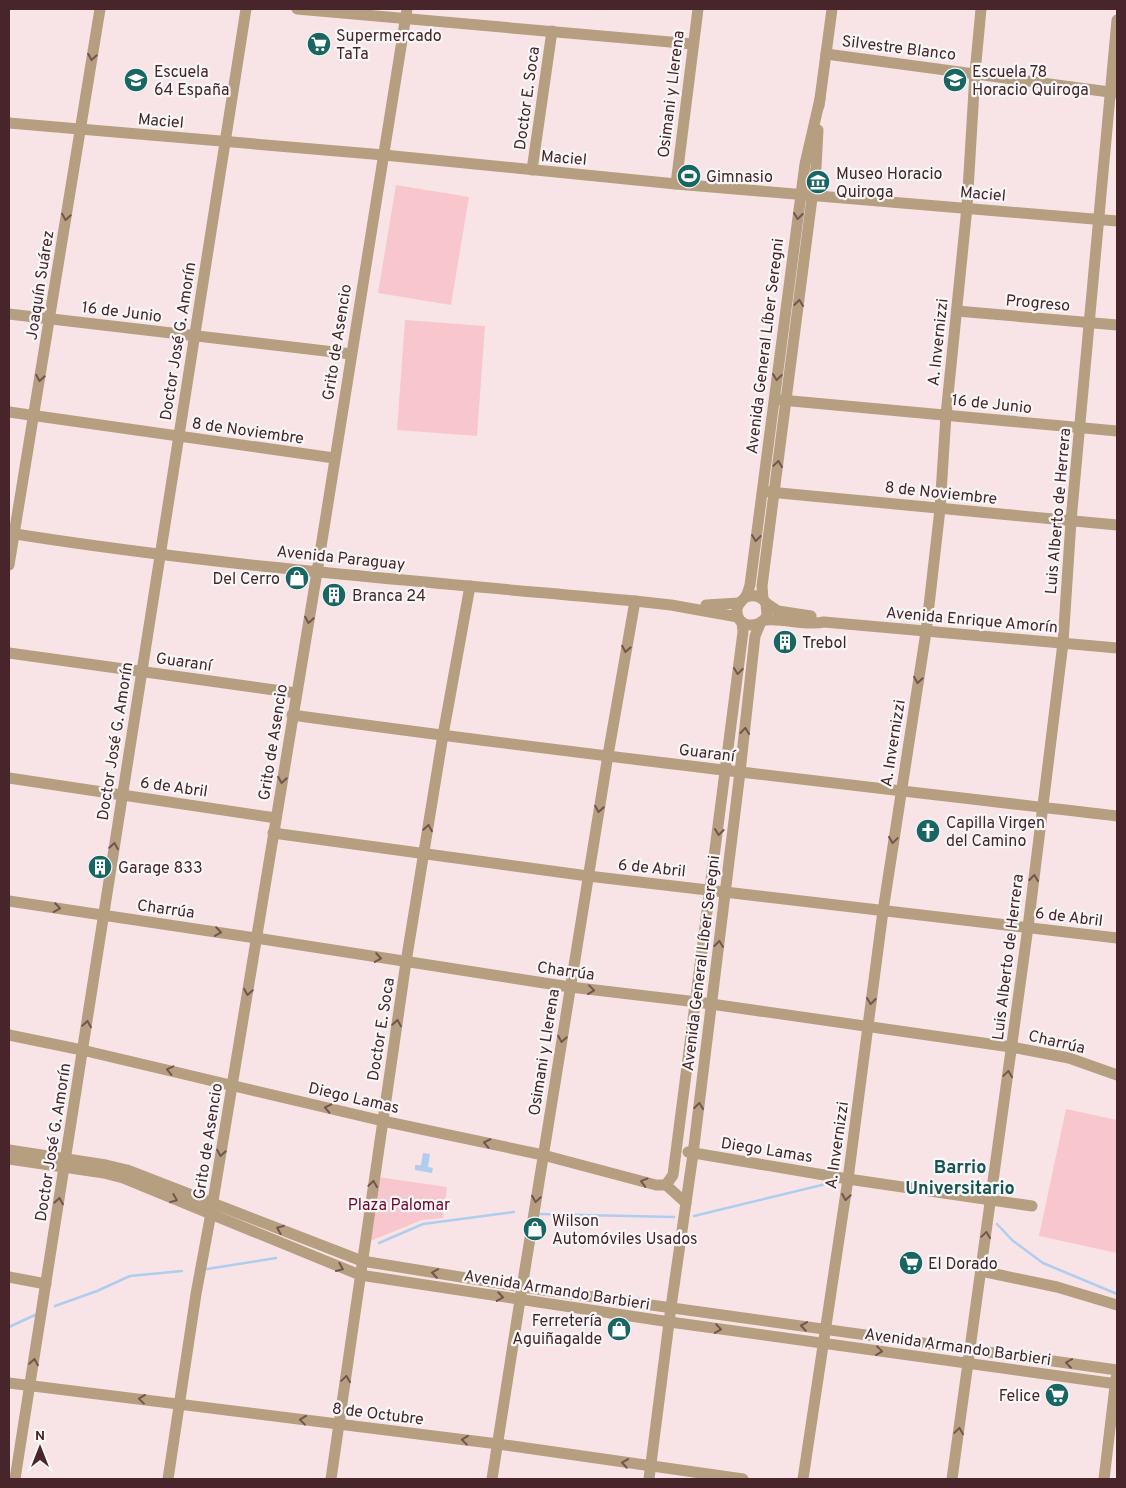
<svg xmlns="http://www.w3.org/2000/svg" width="1126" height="1488" font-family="Overpass,sans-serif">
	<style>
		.green { fill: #f8c7cd }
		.water { fill: #afcdef }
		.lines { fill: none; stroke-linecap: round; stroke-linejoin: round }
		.stream { stroke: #afcdef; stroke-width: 2.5 }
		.minor { stroke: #b69e81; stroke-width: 11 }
		.oneway { stroke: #74554d }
		.labels { text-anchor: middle; stroke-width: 4.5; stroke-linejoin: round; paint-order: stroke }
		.poi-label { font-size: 16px; fill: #48252a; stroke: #f7f7f7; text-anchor: start }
		.street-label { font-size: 16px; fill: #48252a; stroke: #f7f7f7 }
		.park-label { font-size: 16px; fill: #73032a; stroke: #f7f7f7 }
		.neighbourhood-label { font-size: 18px; font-weight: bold; fill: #175351; stroke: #f7f7f7 }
	</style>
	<rect width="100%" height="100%" fill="#f8e4e6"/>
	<g class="green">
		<polygon points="396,185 469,197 451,305 378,293"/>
		<polygon points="405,320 485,326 477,436 397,430"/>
		<polygon points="1066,1109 1117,1120 1117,1253 1039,1236"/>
		<polygon points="378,1177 447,1187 443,1218 422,1220 368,1242"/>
	</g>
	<polygon class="water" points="423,1153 430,1154 428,1167 433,1168 432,1173 415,1170 415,1165 421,1165"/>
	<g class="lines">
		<g class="stream">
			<polyline points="538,1214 674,1217"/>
			<polyline points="694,1216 830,1183"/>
			<polyline points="997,1224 1012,1240 1043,1263 1117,1294"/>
			<polyline points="379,1243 423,1224 514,1212"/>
			<polyline points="207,1269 276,1258"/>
			<polyline points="55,1306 97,1291 130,1276 182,1271"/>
			<polyline points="9,1327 35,1315"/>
		</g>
		<g class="minor">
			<polyline points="297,9 693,44"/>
			<polyline points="826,54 1117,93"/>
			<polyline points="819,106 832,9"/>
			<polyline points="9,123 384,155 676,184 1117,221"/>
			<polyline points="532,170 552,31"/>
			<polyline points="676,184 698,9"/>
			<polyline points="957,311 1117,325"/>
			<polyline points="9,314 351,354"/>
			<polyline points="781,400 1117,431"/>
			<polyline points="9,412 334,458"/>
			<polyline points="769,492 1117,525"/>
			<path d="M9 533C216 566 426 582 635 601L671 605 738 617"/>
			<polyline points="9,565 100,9"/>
			<path d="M746 597C754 594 761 596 766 603L767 616C759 630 735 628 737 609 738 602 743 601 746 596 748 593 749 588 750 585L805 164 820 99"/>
			<polyline points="763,599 762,586 816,167 818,130"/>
			<polyline points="766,603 778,611 811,616"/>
			<polyline points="706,605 739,603"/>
			<path d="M765 620C785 618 805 626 824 622L1117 648"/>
			<polyline points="9,653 296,693"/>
			<path d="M292 715C567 753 842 784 1117 816"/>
			<polyline points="9,778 276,818"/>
			<polyline points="273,833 588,876 1117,938"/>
			<polyline points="9,901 256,938 570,987 697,1002 1011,1047 1069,1058 1117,1075"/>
			<polyline points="9,1035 82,1050 383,1121 543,1155 656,1185 666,1185 686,1203"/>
			<polyline points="9,1150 106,1165 127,1170 362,1261 522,1287 1117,1370"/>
			<polyline points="688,1152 848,1179 1032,1206"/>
			<polyline points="9,1159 104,1173 123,1178 360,1275 670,1322 1117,1384"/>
			<path d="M666 1185 673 1175C698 994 721 813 743 632L742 622"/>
			<polyline points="981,1271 1057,1287 1117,1305"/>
			<polyline points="9,1277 46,1284"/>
			<polyline points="9,1383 498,1444 743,1479"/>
			<polyline points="15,1479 246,9"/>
			<polyline points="168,1479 196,1294 211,1213 317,572 407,9"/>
			<polyline points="331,1479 406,962 443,735 470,586"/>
			<polyline points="492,1479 520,1300 608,755 635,601"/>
			<polyline points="649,1479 671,1307 693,1154 740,772 755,636 760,624"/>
			<polyline points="803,1479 848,1179 883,911 926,632 940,509 946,415 967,207 975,73 981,9"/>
			<polyline points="952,1479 1028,927 1063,643 1071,521 1117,20"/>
			<polyline points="1104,1479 1116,1378"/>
		</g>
	</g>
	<defs><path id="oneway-chevron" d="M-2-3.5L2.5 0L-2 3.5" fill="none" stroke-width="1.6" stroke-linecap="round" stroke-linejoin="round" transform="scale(1.25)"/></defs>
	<g class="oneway">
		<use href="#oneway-chevron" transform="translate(92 57) rotate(99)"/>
		<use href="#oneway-chevron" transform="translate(798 216) rotate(97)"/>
		<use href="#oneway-chevron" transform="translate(66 217) rotate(99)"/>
		<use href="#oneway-chevron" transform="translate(799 303) rotate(-83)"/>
		<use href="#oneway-chevron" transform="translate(777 377) rotate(97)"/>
		<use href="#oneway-chevron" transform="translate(40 378) rotate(100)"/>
		<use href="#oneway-chevron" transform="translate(778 464) rotate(-82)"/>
		<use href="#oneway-chevron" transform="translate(756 538) rotate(97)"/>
		<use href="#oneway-chevron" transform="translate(309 620) rotate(100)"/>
		<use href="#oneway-chevron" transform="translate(626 649) rotate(100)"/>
		<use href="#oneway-chevron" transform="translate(738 671) rotate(97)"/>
		<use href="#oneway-chevron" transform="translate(918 680) rotate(99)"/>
		<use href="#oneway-chevron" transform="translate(745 731) rotate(-84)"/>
		<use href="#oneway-chevron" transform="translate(282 780) rotate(99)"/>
		<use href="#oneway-chevron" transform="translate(599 809) rotate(99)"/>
		<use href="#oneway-chevron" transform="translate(428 828) rotate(-81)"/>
		<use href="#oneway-chevron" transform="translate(719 832) rotate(97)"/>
		<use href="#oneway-chevron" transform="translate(893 840) rotate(98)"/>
		<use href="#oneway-chevron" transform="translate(114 846) rotate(-81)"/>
		<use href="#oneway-chevron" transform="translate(1034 878) rotate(-83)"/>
		<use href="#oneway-chevron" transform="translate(57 908) rotate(9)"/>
		<use href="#oneway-chevron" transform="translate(218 932) rotate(8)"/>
		<use href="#oneway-chevron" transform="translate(719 944) rotate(-83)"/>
		<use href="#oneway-chevron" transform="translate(378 958) rotate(9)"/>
		<use href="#oneway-chevron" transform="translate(591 990) rotate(7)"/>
		<use href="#oneway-chevron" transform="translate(248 992) rotate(99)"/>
		<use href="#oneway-chevron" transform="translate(871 1001) rotate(97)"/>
		<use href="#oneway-chevron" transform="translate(397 1023) rotate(-81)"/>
		<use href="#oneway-chevron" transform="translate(87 1024) rotate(-81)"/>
		<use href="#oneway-chevron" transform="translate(562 1039) rotate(99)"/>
		<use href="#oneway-chevron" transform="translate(170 1070) rotate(-167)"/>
		<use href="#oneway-chevron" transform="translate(1008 1074) rotate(-82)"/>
		<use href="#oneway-chevron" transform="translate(699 1106) rotate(-83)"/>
		<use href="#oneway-chevron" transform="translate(328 1108) rotate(-167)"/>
		<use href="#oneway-chevron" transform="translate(487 1143) rotate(-168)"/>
		<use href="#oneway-chevron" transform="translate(221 1153) rotate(99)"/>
		<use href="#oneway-chevron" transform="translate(644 1182) rotate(-165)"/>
		<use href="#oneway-chevron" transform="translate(373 1184) rotate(-82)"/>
		<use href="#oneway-chevron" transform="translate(846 1197) rotate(99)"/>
		<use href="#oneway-chevron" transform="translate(174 1199) rotate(22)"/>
		<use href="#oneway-chevron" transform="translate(536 1199) rotate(99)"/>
		<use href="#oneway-chevron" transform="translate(59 1201) rotate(-81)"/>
		<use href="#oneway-chevron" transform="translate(280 1229) rotate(-158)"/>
		<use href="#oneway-chevron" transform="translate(986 1235) rotate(-82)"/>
		<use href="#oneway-chevron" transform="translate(340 1268) rotate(23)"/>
		<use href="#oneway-chevron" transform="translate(435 1273) rotate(-171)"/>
		<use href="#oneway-chevron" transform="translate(500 1297) rotate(9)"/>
		<use href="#oneway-chevron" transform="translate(804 1326) rotate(-172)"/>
		<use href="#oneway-chevron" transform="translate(718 1329) rotate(8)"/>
		<use href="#oneway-chevron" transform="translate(879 1351) rotate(7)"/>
		<use href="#oneway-chevron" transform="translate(34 1362) rotate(-81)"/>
		<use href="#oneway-chevron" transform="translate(1069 1363) rotate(-172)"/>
		<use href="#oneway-chevron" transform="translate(346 1379) rotate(-82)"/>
		<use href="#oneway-chevron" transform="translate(142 1399) rotate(-173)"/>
		<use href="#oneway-chevron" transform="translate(303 1420) rotate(-173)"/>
		<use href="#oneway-chevron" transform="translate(959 1431) rotate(-82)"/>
		<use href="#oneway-chevron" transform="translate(465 1440) rotate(-173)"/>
		<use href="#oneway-chevron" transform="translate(625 1463) rotate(-171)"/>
	</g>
	<defs>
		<g id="supermarket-disc" transform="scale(1.25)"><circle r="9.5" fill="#186663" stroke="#f7f7f7"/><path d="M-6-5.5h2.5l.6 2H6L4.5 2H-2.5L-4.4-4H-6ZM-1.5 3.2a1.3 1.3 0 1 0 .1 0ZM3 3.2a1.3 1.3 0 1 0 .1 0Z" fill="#fff"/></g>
		<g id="school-disc" transform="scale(1.25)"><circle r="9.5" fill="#186663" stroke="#f7f7f7"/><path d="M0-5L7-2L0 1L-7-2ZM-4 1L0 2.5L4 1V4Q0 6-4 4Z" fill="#fff"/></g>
		<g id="stadium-disc" transform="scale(1.25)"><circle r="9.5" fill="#186663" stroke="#f7f7f7"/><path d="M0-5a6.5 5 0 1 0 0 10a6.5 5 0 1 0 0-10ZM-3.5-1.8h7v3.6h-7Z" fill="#fff"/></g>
		<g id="museum-disc" transform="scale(1.25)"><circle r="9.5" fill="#186663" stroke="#f7f7f7"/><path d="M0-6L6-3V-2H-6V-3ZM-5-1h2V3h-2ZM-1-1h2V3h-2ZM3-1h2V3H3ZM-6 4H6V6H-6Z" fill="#fff"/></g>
		<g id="shop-disc" transform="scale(1.25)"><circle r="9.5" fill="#186663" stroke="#f7f7f7"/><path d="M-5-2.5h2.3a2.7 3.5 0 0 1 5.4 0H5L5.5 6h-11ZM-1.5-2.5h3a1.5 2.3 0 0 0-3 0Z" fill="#fff"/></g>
		<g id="building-disc" transform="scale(1.25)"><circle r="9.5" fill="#186663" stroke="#f7f7f7"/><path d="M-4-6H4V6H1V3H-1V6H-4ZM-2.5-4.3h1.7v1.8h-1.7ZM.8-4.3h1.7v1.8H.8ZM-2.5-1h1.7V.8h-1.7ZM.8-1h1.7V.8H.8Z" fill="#fff"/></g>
		<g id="church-disc" transform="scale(1.25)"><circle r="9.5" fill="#186663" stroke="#f7f7f7"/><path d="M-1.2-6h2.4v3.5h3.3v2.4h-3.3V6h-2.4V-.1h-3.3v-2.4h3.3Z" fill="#fff"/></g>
	</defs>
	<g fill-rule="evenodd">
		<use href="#supermarket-disc" x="319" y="44"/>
		<use href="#school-disc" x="136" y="80"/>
		<use href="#school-disc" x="955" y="80"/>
		<use href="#stadium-disc" x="689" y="176"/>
		<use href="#museum-disc" x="818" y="182"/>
		<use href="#shop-disc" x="297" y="578"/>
		<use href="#building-disc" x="334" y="595"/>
		<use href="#building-disc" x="785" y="642"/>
		<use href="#church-disc" x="928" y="831"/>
		<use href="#building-disc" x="100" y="867"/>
		<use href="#shop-disc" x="535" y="1229"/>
		<use href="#supermarket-disc" x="911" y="1263"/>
		<use href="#shop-disc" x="619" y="1329"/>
		<use href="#supermarket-disc" x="1057" y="1395"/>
	</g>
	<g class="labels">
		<g class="poi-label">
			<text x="336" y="41">Supermercado<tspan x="336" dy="18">TaTa</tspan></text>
			<text x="154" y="77">Escuela<tspan x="154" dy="18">64 España</tspan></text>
			<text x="972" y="77">Escuela 78<tspan x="972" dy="18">Horacio Quiroga</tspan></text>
			<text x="836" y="179">Museo Horacio<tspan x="836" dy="18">Quiroga</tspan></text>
			<text x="706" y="182">Gimnasio</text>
			<text x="280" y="584" text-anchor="end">Del Cerro</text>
			<text x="352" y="601">Branca 24</text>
			<text x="802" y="648">Trebol</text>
			<text x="946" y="828">Capilla Virgen<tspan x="946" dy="18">del Camino</tspan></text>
			<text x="118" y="873">Garage 833</text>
			<text x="552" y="1226">Wilson<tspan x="552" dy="18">Automóviles Usados</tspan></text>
			<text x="928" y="1269">El Dorado</text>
			<text x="602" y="1326" text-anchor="end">Ferretería<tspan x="602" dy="18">Aguiñagalde</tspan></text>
			<text x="1040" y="1401" text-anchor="end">Felice</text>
		</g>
		<g class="street-label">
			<text transform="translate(899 47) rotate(7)" y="6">Silvestre Blanco</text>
			<text transform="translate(670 94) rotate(-83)" y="6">Osimani y Llerena</text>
			<text transform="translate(526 98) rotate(-82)" y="6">Doctor E. Soca</text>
			<text transform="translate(161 120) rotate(5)" y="6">Maciel</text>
			<text transform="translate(564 157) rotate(5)" y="6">Maciel</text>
			<text transform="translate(983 193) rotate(5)" y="6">Maciel</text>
			<text transform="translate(39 285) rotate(-81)" y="6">Joaquín Suárez</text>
			<text transform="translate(1038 302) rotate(5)" y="6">Progreso</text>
			<text transform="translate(122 311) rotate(7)" y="6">16 de Junio</text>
			<text transform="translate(177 341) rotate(-81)" y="6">Doctor José G. Amorín</text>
			<text transform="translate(336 342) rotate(-81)" y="6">Grito de Asencio</text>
			<text transform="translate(937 342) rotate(-84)" y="6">A. Invernizzi</text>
			<text transform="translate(764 346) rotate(-83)" y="6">Avenida General Líber Seregni</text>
			<text transform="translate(992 403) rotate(6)" y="6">16 de Junio</text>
			<text transform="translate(248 430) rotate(8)" y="6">8 de Noviembre</text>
			<text transform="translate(941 492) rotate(6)" y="6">8 de Noviembre</text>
			<text transform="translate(1057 511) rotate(-85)" y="6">Luis Alberto de Herrera</text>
			<text transform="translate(341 557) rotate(6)" y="6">Avenida Paraguay</text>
			<text transform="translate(972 619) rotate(5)" y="6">Avenida Enrique Amorín</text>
			<text transform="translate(184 661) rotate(8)" y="6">Guaraní</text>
			<text transform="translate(114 741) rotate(-81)" y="6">Doctor José G. Amorín</text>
			<text transform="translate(272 742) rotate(-81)" y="6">Grito de Asencio</text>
			<text transform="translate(892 743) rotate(-81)" y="6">A. Invernizzi</text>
			<text transform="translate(707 752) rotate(7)" y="6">Guaraní</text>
			<text transform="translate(174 786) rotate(8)" y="6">6 de Abril</text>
			<text transform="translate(652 867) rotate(6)" y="6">6 de Abril</text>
			<text transform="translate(166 908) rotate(8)" y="6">Charrúa</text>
			<text transform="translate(1069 916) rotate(7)" y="6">6 de Abril</text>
			<text transform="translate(1007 957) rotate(-83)" y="6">Luis Alberto de Herrera</text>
			<text transform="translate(700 963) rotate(-83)" y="6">Avenida General Líber Seregni</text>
			<text transform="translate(566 970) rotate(8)" y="6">Charrúa</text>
			<text transform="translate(380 1029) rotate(-81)" y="6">Doctor E. Soca</text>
			<text transform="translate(1057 1041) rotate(13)" y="6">Charrúa</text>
			<text transform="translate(543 1052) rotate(-81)" y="6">Osimani y Llerena</text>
			<text transform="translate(354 1097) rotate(13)" y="6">Diego Lamas</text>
			<text transform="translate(207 1141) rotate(-81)" y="6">Grito de Asencio</text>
			<text transform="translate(52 1142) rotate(-81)" y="6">Doctor José G. Amorín</text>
			<text transform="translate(836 1145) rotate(-82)" y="6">A. Invernizzi</text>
			<text transform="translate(767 1149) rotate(9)" y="6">Diego Lamas</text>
			<text transform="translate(557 1289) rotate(9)" y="6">Avenida Armando Barbieri</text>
			<text transform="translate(958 1346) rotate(8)" y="6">Avenida Armando Barbieri</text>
			<text transform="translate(378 1413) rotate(7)" y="6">8 de Octubre</text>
		</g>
		<g class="park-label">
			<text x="399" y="1210">Plaza Palomar</text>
		</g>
		<g class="neighbourhood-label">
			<text x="960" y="1173">Barrio<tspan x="960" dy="21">Universitario</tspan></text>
		</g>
	</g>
	<rect width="1126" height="1488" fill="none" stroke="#48252a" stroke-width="20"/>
	<g transform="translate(40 1448)" stroke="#f7f7f7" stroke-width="4" paint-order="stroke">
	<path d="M0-4L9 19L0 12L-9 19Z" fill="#48252a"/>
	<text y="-8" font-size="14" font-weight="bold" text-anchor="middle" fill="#48252a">N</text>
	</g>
</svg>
